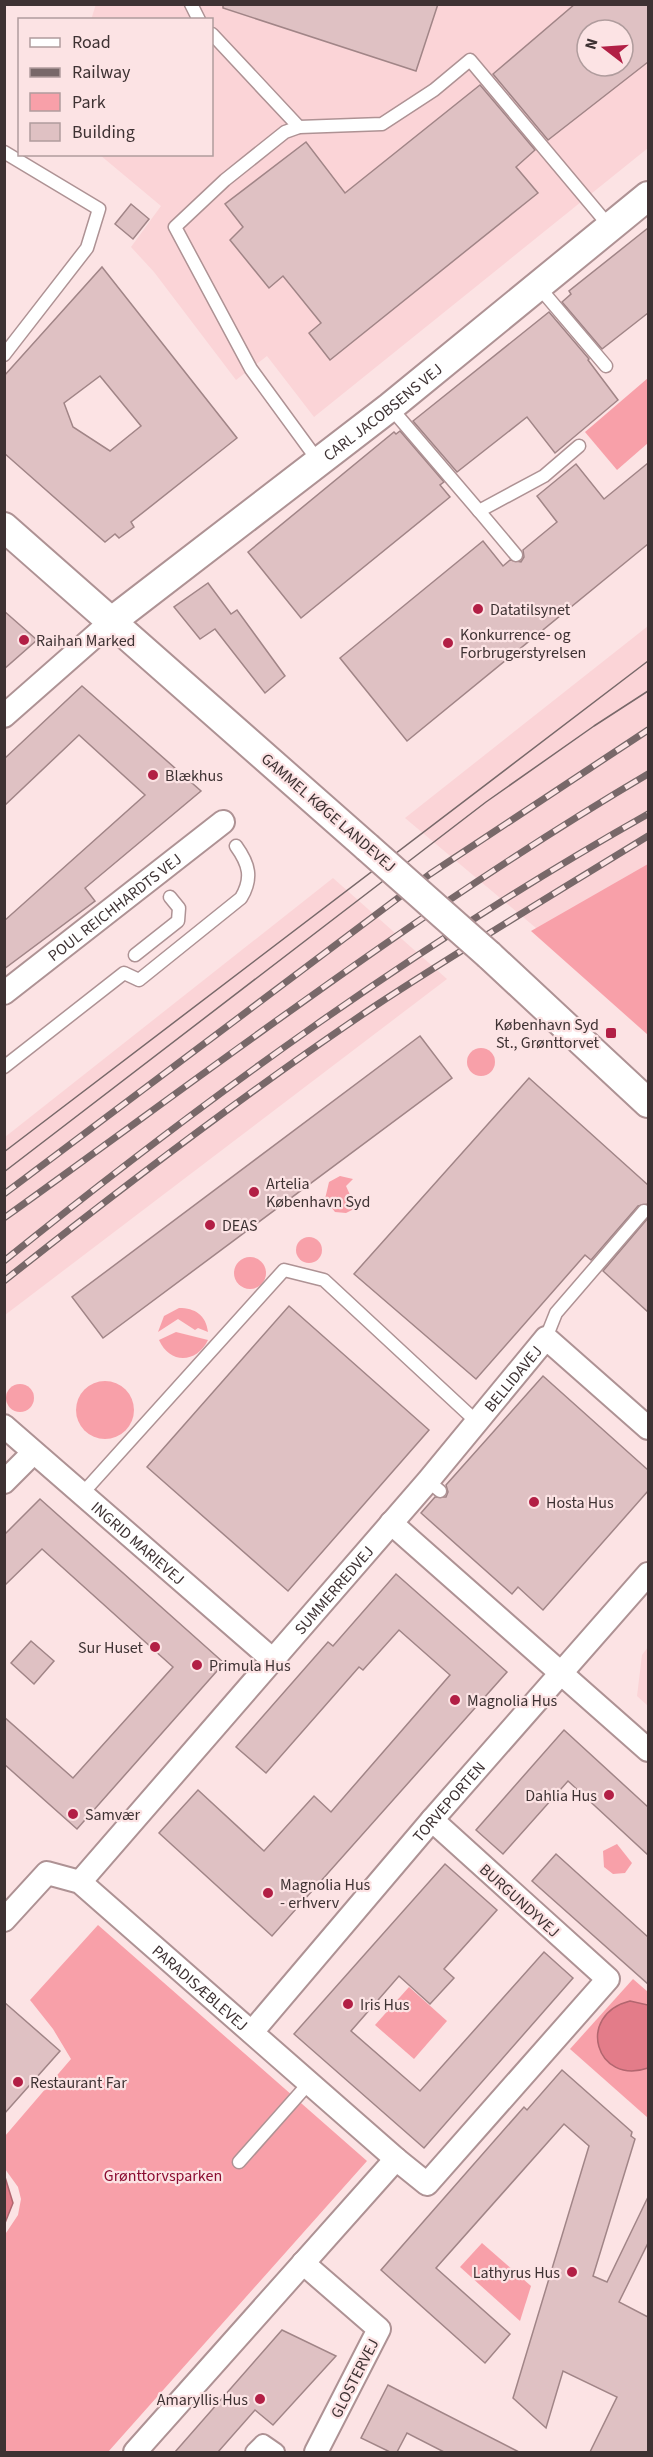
<svg xmlns="http://www.w3.org/2000/svg" width="653" height="2457" font-family="'Source Sans 3',sans-serif">
	<style>
		.built { fill: #fbd4d7; fill-rule: evenodd }
		.green { fill: #f8a0a9 }
		.water { fill: #e37c89; stroke: #b2666f; stroke-width: 1.5 }
		.building { fill: #dfc1c3; stroke: #a18587; stroke-width: 1.5; fill-rule: evenodd }
		.lines { fill: none; stroke-linecap: round; stroke-linejoin: round }
		.service-casing { stroke: #ae9294; stroke-width: 15 }
		.pedestrian-casing { stroke: #ae9294; stroke-width: 20 }
		.minor-casing { stroke: #ae9294; stroke-width: 26 }
		.tertiary-casing { stroke: #ae9294; stroke-width: 32 }
		.service { stroke: #fff; stroke-width: 12 }
		.pedestrian { stroke: #fff; stroke-width: 16 }
		.minor { stroke: #fff; stroke-width: 22 }
		.tertiary { stroke: #fff; stroke-width: 28 }
		.tram { stroke: #786869; stroke-width: 1.5 }
		.rail-casing { stroke: #786869; stroke-width: 7 }
		.rail { stroke: #fce3e4; stroke-width: 4.5; stroke-dasharray: 14; stroke-linecap: butt }
		.tertiary-bridge-casing { stroke: #ae9294; stroke-width: 32; stroke-linecap: butt }
		.tertiary-bridge { stroke: #fff; stroke-width: 28 }
		.poi-dot { fill: #b21f45; stroke: #fce3e4; stroke-width: 2 }
		.labels { text-anchor: middle; stroke-width: 4.5; stroke-linejoin: round; paint-order: stroke }
		.street-label { font-size: 16px; fill: #3e3233; stroke: #fce3e4 }
		.poi-label { font-size: 16px; fill: #3e3233; stroke: #fce3e4; text-anchor: start }
		.park-label { font-size: 16px; fill: #8b0c31; stroke: #fce3e4 }
	</style>
	<rect width="100%" height="100%" fill="#fce3e4"/>
	<g class="built">
		<path d="M96 4 648 5V148L314 417 267 356 236 380 154 272 131 247 161 206 100 155 212 154V20H91ZM587 30H623V66H587Z"/>
		<polygon points="648,626 648,1032 536,928 405,818"/>
		<polygon points="333,878 447,979 5,1315 5,1137"/>
		<polygon points="648,1647 648,1706 637,1696 642,1655"/>
	</g>
	<g class="green">
		<polygon points="648,378 648,443 617,470 585,432"/>
		<polygon points="648,864 648,1035 531,931"/>
		<circle cx="481" cy="1062" r="14"/>
		<polygon points="340,1176 353,1179 346,1186 356,1208 346,1213 335,1212 325,1199 329,1182"/>
		<circle cx="309" cy="1250" r="13"/>
		<circle cx="250" cy="1273" r="16"/>
		<path d="M179 1308C195 1308 206 1315 208 1332L198 1328 195 1330 178 1319 158 1332 164 1316Z"/>
		<path d="M176 1332 208 1340C197 1363 170 1365 159 1340Z"/>
		<circle cx="105" cy="1410" r="29"/>
		<circle cx="20" cy="1398" r="14"/>
		<polygon points="617,1844 632,1863 625,1873 613,1874 604,1867 603,1851"/>
		<polygon points="98,1925 367,2161 108,2452 5,2452 4,2236 18,2215 21,2199 18,2187 5,2169 5,2136 71,2059 53,2029 30,2000"/>
		<polygon points="633,1979 648,1992 648,2118 570,2049"/>
		<polygon points="409,1987 447,2021 414,2059 375,2025"/>
		<polygon points="482,2243 531,2286 520,2321 460,2267"/>
	</g>
	<g class="water">
		<path d="M630 2001 648 2005V2068C596 2086 575 2015 630 2001Z"/>
		<polygon points="5,2177 13,2203 5,2223"/>
	</g>
	<g class="building">
		<polygon points="223,4 438,4 416,71 223,8"/>
		<path d="M575 4H648V62L548 140 493 74ZM587 30H623V66H587Z"/>
		<polygon points="480,85 535,150 516,167 538,193 330,360 309,333 321,323 283,276 269,288 230,240 243,227 225,204 306,142 345,193"/>
		<polygon points="131,204 149,219 133,239 115,224"/>
		<polygon points="648,228 648,313 602,349 562,302 571,294 569,291"/>
		<path d="M102 267 237 438 131 522 134 527 119 538 115 534 105 542 4 453V376ZM100 376 141 426 110 451 73 427 64 403Z"/>
		<polygon points="549,312 589,359 588,360 618,400 555,453 527,417 457,472 413,421"/>
		<polygon points="400,431 444,482 440,485 450,497 301,618 248,552 394,432 396,434"/>
		<polygon points="648,463 648,544 407,741 340,658 483,541 503,566 510,560 521,562 524,557 523,550 557,522 537,496 576,464 604,499"/>
		<polygon points="208,583 231,614 237,610 285,676 265,693 215,629 200,639 174,607"/>
		<polygon points="4,611 37,640 4,669"/>
		<polygon points="82,686 201,791 85,888 95,901 4,969 4,921 145,795 79,735 4,806 4,759"/>
		<polygon points="420,1036 452,1078 103,1338 72,1297"/>
		<polygon points="529,1078 648,1185 648,1204 638,1206 591,1260 585,1255 476,1379 354,1274"/>
		<polygon points="648,1218 648,1312 603,1271"/>
		<polygon points="289,1306 429,1430 288,1591 147,1467"/>
		<polygon points="543,1376 648,1470 648,1491 543,1610 518,1587 512,1594 421,1513 435,1497 446,1497 448,1492 446,1485"/>
		<polygon points="40,1499 224,1663 77,1829 4,1764 4,1717 73,1778 173,1667 42,1549 4,1586 4,1535"/>
		<polygon points="396,1574 507,1672 272,1936 159,1833 198,1790 264,1851 314,1796 331,1812 450,1675 399,1630 363,1670 359,1667 266,1773 236,1747 328,1642 333,1646"/>
		<polygon points="31,1641 54,1661 34,1684 11,1663"/>
		<polygon points="564,1730 648,1807 648,1855 568,1781 503,1854 476,1830"/>
		<polygon points="556,1854 648,1937 648,1984 532,1881"/>
		<polygon points="445,1864 497,1910 444,1969 454,1978 430,2004 399,1976 351,2031 420,2091 544,1952 573,1978 424,2148 294,2034"/>
		<polygon points="4,2002 60,2051 4,2114"/>
		<polygon points="562,2070 632,2132 631,2136 635,2139 593,2276 607,2282 648,2197 648,2243 619,2302 648,2317 648,2452 590,2452 617,2397 563,2371 546,2428 513,2398 589,2146 564,2124 436,2268 510,2334 485,2363 381,2270 524,2107 527,2110"/>
		<polygon points="282,2330 336,2356 273,2425 255,2410 218,2452 175,2452"/>
		<polygon points="388,2385 519,2452 444,2452 407,2433 397,2452 390,2452 361,2438"/>
	</g>
	<g class="lines">
		<g class="service-casing">
			<g id="service">
				<polyline points="191,4 199,20"/>
				<polyline points="212,34 299,127"/>
				<polyline points="4,152 99,209 87,248 4,355"/>
				<polyline points="538,286 606,366"/>
				<polyline points="390,407 479,511 544,476 579,446"/>
				<polyline points="319,462 251,369 175,227 225,180 285,132 299,127 382,124 434,90 470,60 610,227"/>
				<polyline points="479,511 516,555"/>
				<polyline points="135,955 178,921 179,908 170,897"/>
				<path d="M4 1067 124 973 139 980 241 898C253 878 249 864 236 846"/>
				<polyline points="546,1338 556,1313 644,1211"/>
				<polyline points="428,1481 440,1491"/>
				<polyline points="81,1495 284,1270 324,1280 477,1422"/>
				<polyline points="239,2162 309,2083"/>
			</g>
		</g>
		<g class="pedestrian-casing">
			<polyline id="pedestrian" points="254,2452 263,2443 276,2452"/>
		</g>
		<g class="minor-casing">
			<g id="minor">
				<polyline points="4,716 112,621"/>
				<path id="s1" d="M4 993 223 822"/>
				<path id="s2" d="M4 1426 273 1660"/>
				<polyline points="4,1482 33,1453"/>
				<polyline points="391,1523 648,1750"/>
				<path id="s3" d="M80 1882 428 1481 546 1338 648 1428"/>
				<path id="s4" d="M4 1920 47 1873 80 1882 396 2159"/>
				<path id="s5" d="M252 2032 432 1820 648 1574"/>
				<polyline points="303,2263 379,2329 316,2452"/>
				<polyline points="135,2452 396,2159 427,2184 608,1979 432,1820"/>
			</g>
		</g>
		<g class="tertiary-casing">
			<g id="tertiary">
				<polyline points="4,527 367,847"/>
				<path id="s6" d="M112 621 390 407 648 196"/>
				<polyline points="489,955 648,1103"/>
			</g>
		</g>
		<use href="#service" class="service"/>
		<use href="#pedestrian" class="pedestrian"/>
		<use href="#minor" class="minor"/>
		<use href="#tertiary" class="tertiary"/>
		<g class="tram">
			<polyline points="4,1152 648,661"/>
			<polyline points="4,1172 486,802 594,726 648,691"/>
		</g>
		<g class="rail-casing">
			<g id="rail">
				<polyline points="4,1194 430,874 648,730"/>
				<path d="M4 1218C216 1066 424 906 648 774"/>
				<path d="M4 1261C208 1096 420 943 648 814"/>
				<path d="M4 1281C125 1185 247 1092 375 1006 465 947 557 892 648 836"/>
			</g>
		</g>
		<use href="#rail" class="rail"/>
		<g class="tertiary-bridge-casing">
			<polyline id="tertiary-bridge" points="367,847 489,955"/>
		</g>
		<use href="#tertiary-bridge" class="tertiary-bridge"/>
	</g>
	<g class="poi-dot">
		<circle cx="478" cy="609" r="6"/>
		<circle cx="24" cy="640" r="6"/>
		<circle cx="448" cy="643" r="6"/>
		<circle cx="153" cy="775" r="6"/>
		<rect x="605" y="1027" width="12" height="12" rx="3"/>
		<circle cx="254" cy="1192" r="6"/>
		<circle cx="210" cy="1225" r="6"/>
		<circle cx="534" cy="1502" r="6"/>
		<circle cx="155" cy="1647" r="6"/>
		<circle cx="197" cy="1665" r="6"/>
		<circle cx="455" cy="1700" r="6"/>
		<circle cx="609" cy="1795" r="6"/>
		<circle cx="73" cy="1814" r="6"/>
		<circle cx="268" cy="1893" r="6"/>
		<circle cx="348" cy="2004" r="6"/>
		<circle cx="18" cy="2082" r="6"/>
		<circle cx="572" cy="2272" r="6"/>
		<circle cx="260" cy="2399" r="6"/>
	</g>
	<g class="labels">
		<g class="street-label">
			<text dy="6" stroke="none"><textPath href="#s6" startOffset="342">CARL JACOBSENS VEJ</textPath></text>
			<text transform="translate(329 812) rotate(41)" y="6">GAMMEL KØGE LANDEVEJ</text>
			<text dy="6" stroke="none"><textPath href="#s1" startOffset="140">POUL REICHHARDTS VEJ</textPath></text>
			<text dy="6" stroke="none"><textPath href="#s3" startOffset="664">BELLIDAVEJ</textPath></text>
			<text dy="6" stroke="none"><textPath href="#s2" startOffset="178">INGRID MARIEVEJ</textPath></text>
			<text dy="6" stroke="none"><textPath href="#s3" startOffset="387">SUMMERREDVEJ</textPath></text>
			<text dy="6" stroke="none"><textPath href="#s5" startOffset="303">TORVEPORTEN</textPath></text>
			<text transform="translate(520 1900) rotate(42)" y="6">BURGUNDYVEJ</text>
			<text dy="6" stroke="none"><textPath href="#s4" startOffset="258">PARADISÆBLEVEJ</textPath></text>
			<text transform="translate(354 2378) rotate(-63)" y="6">GLOSTERVEJ</text>
		</g>
		<g class="poi-label">
			<text x="490" y="615">Datatilsynet</text>
			<text x="460" y="640">Konkurrence- og<tspan x="460" dy="18">Forbrugerstyrelsen</tspan></text>
			<text x="36" y="646">Raihan Marked</text>
			<text x="165" y="781">Blækhus</text>
			<text x="599" y="1030" text-anchor="end">København Syd<tspan x="599" dy="18">St., Grønttorvet</tspan></text>
			<text x="266" y="1189">Artelia<tspan x="266" dy="18">København Syd</tspan></text>
			<text x="222" y="1231">DEAS</text>
			<text x="546" y="1508">Hosta Hus</text>
			<text x="143" y="1653" text-anchor="end">Sur Huset</text>
			<text x="209" y="1671">Primula Hus</text>
			<text x="467" y="1706">Magnolia Hus</text>
			<text x="597" y="1801" text-anchor="end">Dahlia Hus</text>
			<text x="85" y="1820">Samvær</text>
			<text x="280" y="1890">Magnolia Hus<tspan x="280" dy="18">- erhverv</tspan></text>
			<text x="360" y="2010">Iris Hus</text>
			<text x="30" y="2088">Restaurant Far</text>
			<text x="560" y="2278" text-anchor="end">Lathyrus Hus</text>
			<text x="248" y="2405" text-anchor="end">Amaryllis Hus</text>
		</g>
		<g class="park-label">
			<text x="163" y="2181">Grønttorvsparken</text>
		</g>
	</g>
	<rect width="653" height="2457" fill="none" stroke="#3e3233" stroke-width="12"/>
	<rect x="18" y="18" width="195" height="138" fill="#fce3e4" stroke="#b09c9d" stroke-width="1.5"/>
	<rect x="30" y="38" width="30" height="9" fill="#ffffff" stroke="#b09c9d" stroke-width="1.5"/>
	<text x="72" y="48" font-size="18" fill="#3e3233">Road</text>
	<rect x="30" y="68" width="30" height="9" fill="#786869" stroke="#b09c9d" stroke-width="1.5"/>
	<text x="72" y="78" font-size="18" fill="#3e3233">Railway</text>
	<rect x="30" y="93" width="30" height="18" fill="#f8a0a9" stroke="#b09c9d" stroke-width="1.5"/>
	<text x="72" y="108" font-size="18" fill="#3e3233">Park</text>
	<rect x="30" y="123" width="30" height="18" fill="#dfc1c3" stroke="#b09c9d" stroke-width="1.5"/>
	<text x="72" y="138" font-size="18" fill="#3e3233">Building</text>
	<g transform="translate(605 48) rotate(287)"><circle r="28" fill="#fce3e4" stroke="#b09c9d" stroke-width="1.5"/>
	<path d="M0-4.5L10 22L0 15L-10 22Z" fill="#b21f45"/>
	<text y="-9" font-size="16" font-weight="bold" text-anchor="middle" fill="#3e3233">N</text>
	</g>
</svg>
